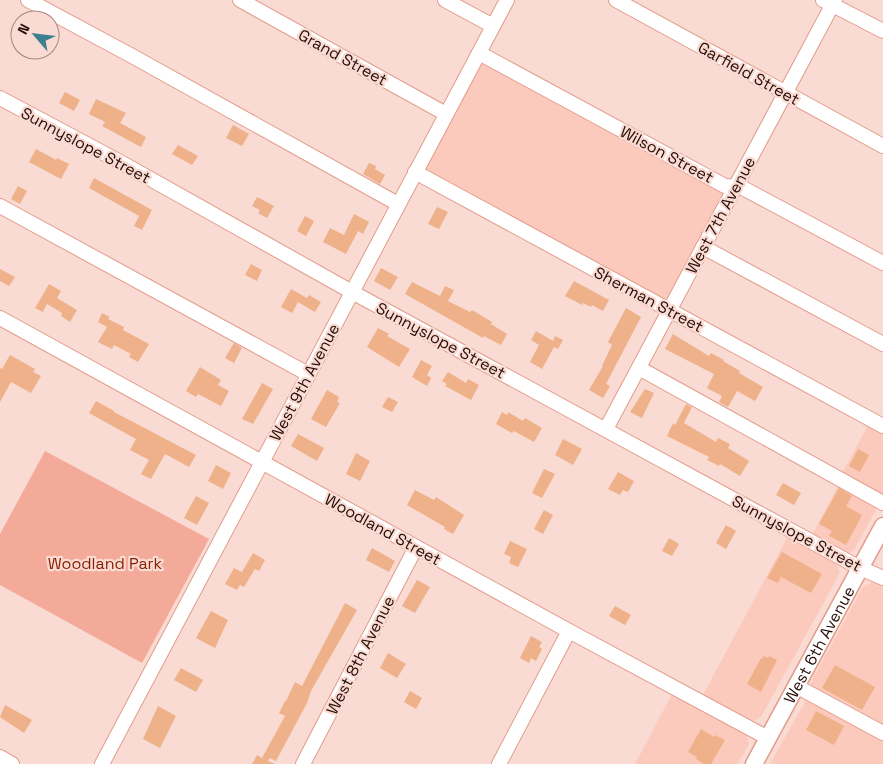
<svg xmlns="http://www.w3.org/2000/svg" width="883" height="764" font-family="'Space Grotesk',sans-serif">
	<style>
		.built { fill: #fccabd }
		.green { fill: #f3aa98 }
		.building { fill: #eeb189 }
		.lines { fill: none; stroke-linecap: round; stroke-linejoin: round }
		.minor-casing { stroke: #e29c8a; stroke-width: 16 }
		.major-casing { stroke: #e29c8a; stroke-width: 19 }
		.minor { stroke: #fff; stroke-width: 14 }
		.major { stroke: #fff; stroke-width: 16 }
		.labels { text-anchor: middle; stroke-width: 4.5; stroke-linejoin: round; paint-order: stroke }
		.street-label { font-size: 16px; fill: #250c06; stroke: #fadbd3 }
		.park-label { font-size: 16px; fill: #892103; stroke: #fadbd3 }
	</style>
	<rect width="100%" height="100%" fill="#fadbd3"/>
	<g class="built">
		<polygon points="481,64 487,64 721,192 723,196 670,297 667,299 665,300 429,174 426,168 478,67"/>
		<polygon points="868,425 883,433 883,497 854,550 848,554 812,535 838,486 840,477"/>
		<polygon points="788,536 836,563 840,573 761,717 754,721 703,695"/>
		<polygon points="872,582 877,582 883,586 883,727 813,689 811,685 812,680 863,587"/>
		<polygon points="672,694 743,733 747,736 749,744 738,764 635,764"/>
		<polygon points="806,700 810,700 883,740 883,764 770,764"/>
	</g>
	<polygon class="green" points="45,451 209,539 142,663 0,585 0,534"/>
	<g class="building">
		<polygon points="65,92 80,100 74,111 59,103"/>
		<polygon points="96,99 126,113 120,123 146,137 141,147 102,126 105,122 89,114"/>
		<polygon points="233,125 249,134 242,146 226,138"/>
		<polygon points="178,145 198,156 192,165 172,154"/>
		<polygon points="36,149 56,160 57,158 69,164 61,179 29,162"/>
		<polygon points="369,163 376,166 375,169 385,175 380,184 363,174"/>
		<polygon points="94,178 152,210 142,230 134,226 139,216 89,188"/>
		<polygon points="18,186 27,191 20,204 11,199"/>
		<polygon points="257,197 274,206 267,218 258,213 260,210 252,206"/>
		<polygon points="437,207 448,212 439,229 428,224"/>
		<polygon points="354,214 369,222 363,234 358,231 346,254 323,242 330,228 344,235"/>
		<polygon points="305,216 314,221 306,236 297,231"/>
		<polygon points="251,264 262,270 257,281 245,275"/>
		<polygon points="381,268 398,277 390,290 374,281"/>
		<polygon points="0,269 15,277 9,286 0,281"/>
		<polygon points="574,281 609,300 603,311 592,305 591,307 583,303 582,305 565,296"/>
		<polygon points="412,282 440,296 445,286 454,290 448,301 470,312 472,310 492,322 491,324 507,334 501,345 484,336 483,338 405,294"/>
		<polygon points="49,284 61,291 57,298 77,310 70,322 61,316 62,313 47,304 43,312 35,308"/>
		<polygon points="291,289 307,298 309,295 321,302 315,312 298,302 292,313 281,307"/>
		<polygon points="626,308 641,317 606,384 610,386 603,398 589,390 603,366 602,366 612,345 608,342"/>
		<polygon points="102,313 110,317 108,319 124,327 123,330 149,344 138,362 129,357 131,354 114,345 112,349 98,342 107,327 98,322"/>
		<polygon points="378,328 389,334 387,336 410,349 399,367 367,347"/>
		<polygon points="536,331 553,341 555,336 563,340 558,349 554,347 542,369 530,362 539,345 531,340"/>
		<polygon points="673,334 709,356 711,353 724,360 723,361 740,371 739,373 763,387 755,401 737,391 728,407 719,402 722,396 707,388 714,374 665,349"/>
		<polygon points="234,343 242,348 234,363 225,358"/>
		<polygon points="10,355 35,369 33,372 41,376 31,393 11,382 0,402 0,368 2,369"/>
		<polygon points="421,360 432,366 427,375 431,378 427,386 412,377"/>
		<polygon points="200,367 221,380 218,385 229,391 221,406 198,394 196,397 186,391"/>
		<polygon points="448,372 466,383 468,379 479,385 471,400 445,386 447,384 442,381"/>
		<polygon points="262,383 273,389 253,424 242,419"/>
		<polygon points="645,389 654,393 642,418 630,412"/>
		<polygon points="327,390 339,397 337,402 340,403 326,427 311,419"/>
		<polygon points="388,397 398,402 392,412 382,407"/>
		<polygon points="96,401 114,411 114,412 196,455 189,467 165,454 151,479 141,474 149,460 130,450 136,439 89,413"/>
		<polygon points="686,404 692,407 684,423 716,442 718,438 730,444 728,448 749,461 740,476 720,464 719,466 707,460 709,457 667,436 673,423 675,425"/>
		<polygon points="502,412 507,415 508,412 523,421 525,418 542,428 534,442 514,431 512,433 496,424"/>
		<polygon points="298,434 324,448 317,461 291,446"/>
		<polygon points="563,439 582,449 573,465 555,455"/>
		<polygon points="858,449 869,455 860,472 849,466"/>
		<polygon points="356,453 370,461 360,481 346,474"/>
		<polygon points="216,465 231,473 223,489 208,481"/>
		<polygon points="544,469 555,474 542,498 532,493"/>
		<polygon points="618,472 634,481 628,492 623,490 620,495 608,489"/>
		<polygon points="783,483 801,493 794,505 776,495"/>
		<polygon points="839,488 852,496 846,506 862,515 846,545 829,536 832,531 819,524"/>
		<polygon points="415,490 434,500 436,497 464,515 453,534 444,529 445,527 407,505"/>
		<polygon points="196,496 209,503 197,525 184,518"/>
		<polygon points="544,510 553,515 543,534 534,529"/>
		<polygon points="726,525 736,531 726,549 716,543"/>
		<polygon points="669,538 679,544 672,556 662,551"/>
		<polygon points="510,541 527,549 518,567 509,563 511,557 504,554"/>
		<polygon points="372,548 395,561 389,572 366,560"/>
		<polygon points="782,552 822,574 811,593 781,577 778,583 767,578"/>
		<polygon points="253,553 265,560 259,571 255,569 244,587 240,585 237,590 225,584 234,568 242,572"/>
		<polygon points="417,580 430,587 415,613 402,606"/>
		<polygon points="345,603 357,610 311,691 307,703 276,761 270,758 268,761 275,764 252,764 257,755 262,758 285,716 279,713 285,701 286,701 295,682 302,686"/>
		<polygon points="615,606 631,615 625,625 609,616"/>
		<polygon points="211,611 228,620 215,648 196,638"/>
		<polygon points="531,636 542,642 539,647 542,649 536,661 531,658 529,663 520,658"/>
		<polygon points="388,653 406,664 397,678 380,668"/>
		<polygon points="764,656 768,658 769,656 777,660 761,692 747,684 761,658 762,659"/>
		<polygon points="835,665 875,687 862,710 822,688"/>
		<polygon points="181,668 203,680 196,692 174,680"/>
		<polygon points="410,691 422,698 416,709 404,702"/>
		<polygon points="5,705 32,720 24,733 0,717"/>
		<polygon points="158,706 176,716 160,748 143,739"/>
		<polygon points="816,711 844,726 834,745 806,730"/>
		<polygon points="701,729 714,737 715,735 725,740 711,764 704,764 696,759 697,757 688,752"/>
	</g>
	<g class="lines">
		<g class="minor-casing">
			<g id="minor">
				<polyline points="28,0 134,57 398,204"/>
				<polyline points="240,0 446,114"/>
				<polyline points="445,0 493,26"/>
				<polyline points="616,0 883,146"/>
				<polyline points="823,0 883,31"/>
				<polyline points="479,53 725,186 741,187 883,263"/>
				<polyline points="0,98 122,163 352,292 860,568 883,578"/>
				<polyline points="415,172 883,426"/>
				<polyline points="0,206 308,374"/>
				<polyline points="703,247 883,344"/>
				<polyline points="0,318 569,631 768,738"/>
				<polyline points="639,368 883,503"/>
				<polyline points="606,429 835,0"/>
				<polyline points="796,686 883,733"/>
				<polyline points="0,757 12,764"/>
				<polyline points="102,764 507,0"/>
				<polyline points="303,764 416,547"/>
				<polyline points="499,764 569,631"/>
			</g>
		</g>
		<g class="major-casing">
			<g id="major">
				<path id="s1" d="M754 764 883 526"/>
			</g>
		</g>
		<use href="#minor" class="minor"/>
		<use href="#major" class="major"/>
	</g>
	<g class="labels">
		<g class="street-label">
			<text transform="translate(343 57) rotate(29)" y="6">Grand Street</text>
			<text transform="translate(749 73) rotate(29)" y="6">Garfield Street</text>
			<text transform="translate(86 145) rotate(28)" y="6">Sunnyslope Street</text>
			<text transform="translate(667 154) rotate(28)" y="6">Wilson Street</text>
			<text transform="translate(720 215) rotate(-62)" y="6">West 7th Avenue</text>
			<text transform="translate(649 299) rotate(28)" y="6">Sherman Street</text>
			<text transform="translate(441 340) rotate(28)" y="6">Sunnyslope Street</text>
			<text transform="translate(304 382) rotate(-62)" y="6">West 9th Avenue</text>
			<text transform="translate(383 529) rotate(29)" y="6">Woodland Street</text>
			<text transform="translate(797 533) rotate(28)" y="6">Sunnyslope Street</text>
			<text dy="6" stroke="none"><textPath href="#s1" startOffset="136">West 6th Avenue</textPath></text>
			<text transform="translate(360 655) rotate(-63)" y="6">West 8th Avenue</text>
		</g>
		<g class="park-label">
			<text x="105" y="569">Woodland Park</text>
		</g>
	</g>
	<g transform="translate(35 35) rotate(298)"><circle r="24" fill="#fadbd3" stroke="#a58881"/>
	<path d="M0-4L9 19L0 12L-9 19Z" fill="#3d8190"/>
	<text y="-8" font-size="14" font-weight="bold" text-anchor="middle" fill="#250c06">N</text>
	</g>
</svg>
